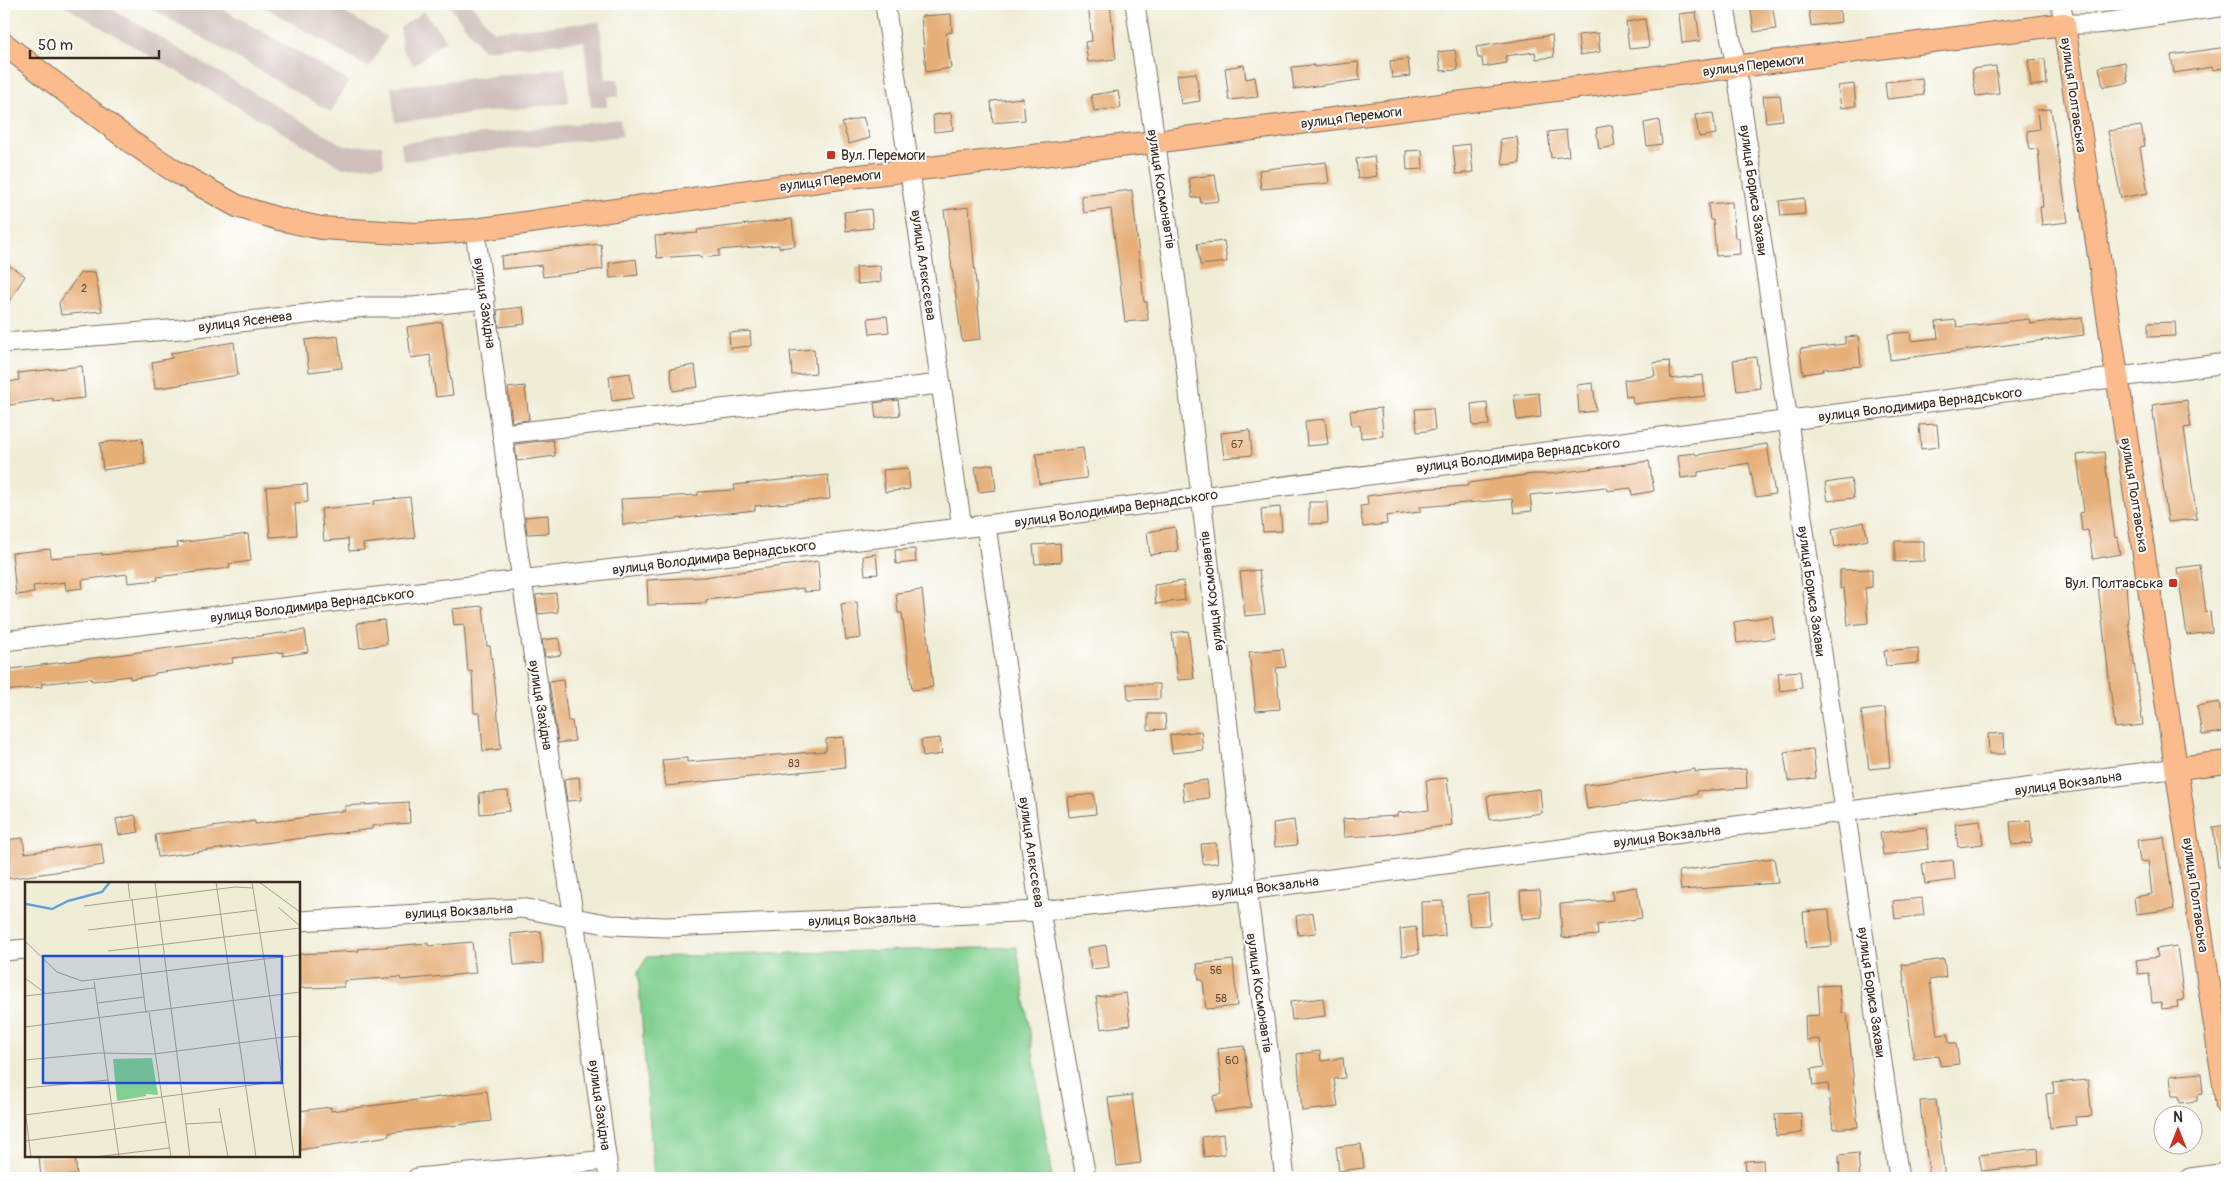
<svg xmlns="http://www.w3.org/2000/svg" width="2231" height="1182" font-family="Pangolin,sans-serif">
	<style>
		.industrial { fill: #cfc0bb }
		.green { fill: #80d090; stroke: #5e7d57 }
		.building { fill: #e6af78 }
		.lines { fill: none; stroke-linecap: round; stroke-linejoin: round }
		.minor-casing { stroke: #7a6e5f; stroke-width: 21 }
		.major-casing { stroke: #7a6e5f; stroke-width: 24 }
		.minor { stroke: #fff; stroke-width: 19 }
		.major { stroke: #fbbb8c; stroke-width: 22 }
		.poi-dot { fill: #c8321e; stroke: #fff; stroke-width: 2 }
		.labels { text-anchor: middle; stroke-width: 4; stroke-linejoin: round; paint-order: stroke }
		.number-label { font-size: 11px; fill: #664b34 }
		.street-label { font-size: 14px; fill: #3b2a1e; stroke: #fff }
		.poi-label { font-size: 14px; fill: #3b2a1e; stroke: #fff; text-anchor: start }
		.inset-river { fill: none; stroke: #63a3d5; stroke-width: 2.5 }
		.inset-road { fill: none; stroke: #a89f8d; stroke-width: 1 }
		.view { fill: #1d4ed8; fill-opacity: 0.15; stroke: #1d4ed8; stroke-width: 2.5 }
		.inset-edge { fill: none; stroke: #3b2a1e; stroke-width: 2.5 }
	</style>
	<rect width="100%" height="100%" fill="#fff"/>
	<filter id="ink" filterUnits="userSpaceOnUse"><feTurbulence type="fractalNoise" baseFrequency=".02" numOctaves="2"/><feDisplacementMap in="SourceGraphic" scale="10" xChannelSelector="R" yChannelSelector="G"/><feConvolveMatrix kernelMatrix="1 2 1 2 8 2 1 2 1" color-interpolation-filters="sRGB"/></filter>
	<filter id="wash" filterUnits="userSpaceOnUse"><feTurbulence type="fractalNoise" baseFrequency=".0096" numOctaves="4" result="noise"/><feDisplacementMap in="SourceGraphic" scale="20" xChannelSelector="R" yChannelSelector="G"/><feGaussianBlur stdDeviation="1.12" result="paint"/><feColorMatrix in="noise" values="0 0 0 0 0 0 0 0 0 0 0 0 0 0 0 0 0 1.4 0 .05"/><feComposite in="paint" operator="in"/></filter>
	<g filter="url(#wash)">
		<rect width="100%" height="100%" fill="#f0edd7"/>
		<g class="industrial">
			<polygon points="61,4 103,4 345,146 382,145 384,165 343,168"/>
			<polygon points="144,4 214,4 349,81 331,112"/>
			<polygon points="259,4 329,4 387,37 369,68"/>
			<polygon points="448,4 471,4 493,31 600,22 606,79 618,79 619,97 607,97 607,107 591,107 584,41 483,50"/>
			<polygon points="424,11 446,40 414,65 402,48 400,28"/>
			<polygon points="565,68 569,103 395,122 391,87"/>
			<polygon points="620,119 623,136 403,161 401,143"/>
		</g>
		<polygon class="green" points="1017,947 1052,1178 654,1178 638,972 647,957"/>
		<g id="blocks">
			<g class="building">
				<polygon points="1088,4 1110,4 1116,59 1088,62 1085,42 1092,41"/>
				<polygon points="1750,4 1772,4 1776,29 1754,32"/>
				<polygon points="1808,4 1839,4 1841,22 1811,26"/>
				<polygon points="1696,12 1700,41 1682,43 1679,14"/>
				<polygon points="951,14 952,32 946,33 951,68 926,72 921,16"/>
				<polygon points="1645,19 1649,47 1629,49 1626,22"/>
				<polygon points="1598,33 1600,52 1580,55 1578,35"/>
				<polygon points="1552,35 1554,57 1536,59 1535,52 1505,56 1507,63 1483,67 1482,58 1478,58 1476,47"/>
				<polygon points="2227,47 2227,67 2213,70 2212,67 2174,73 2171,55"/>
				<polygon points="1455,50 1458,70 1441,71 1438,52"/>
				<polygon points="1408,59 1410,76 1392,78 1390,61"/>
				<polygon points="2045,59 2047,84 2031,86 2028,60"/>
				<polygon points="1358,62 1360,80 1294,89 1291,67 1314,65 1314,67"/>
				<polygon points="2125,62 2128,83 2103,87 2099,67"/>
				<polygon points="1244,65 1246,79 1255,77 1258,97 1229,100 1225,68"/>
				<polygon points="1996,66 1999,93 1976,96 1972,69"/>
				<polygon points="1196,73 1200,101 1181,104 1177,75"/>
				<polygon points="1922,78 1924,95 1887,99 1885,82"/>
				<polygon points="1854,84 1856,106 1841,108 1838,86"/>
				<polygon points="1118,91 1121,108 1094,111 1091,95"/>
				<polygon points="1780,95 1783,120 1766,122 1763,96"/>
				<polygon points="1023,98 1025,120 993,123 991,101"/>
				<polygon points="2051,109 2068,222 2042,225 2040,207 2043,207 2038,149 2030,150 2027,131 2039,129 2037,110"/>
				<polygon points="951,113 953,130 934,132 933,115"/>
				<polygon points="1713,113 1716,134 1699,137 1695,115"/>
				<polygon points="863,117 870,138 849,144 842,123"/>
				<polygon points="1659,120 1662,144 1647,146 1644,123"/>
				<polygon points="1612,125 1615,146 1599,149 1596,128"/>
				<polygon points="2141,126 2145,146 2140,147 2148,193 2121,198 2108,131"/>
				<polygon points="1566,130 1569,156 1551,158 1548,132"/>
				<polygon points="1517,137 1520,163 1503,165 1500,139"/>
				<polygon points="1470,144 1473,172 1456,174 1453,146"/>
				<polygon points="1422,150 1423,169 1407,170 1406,151"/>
				<polygon points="1374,156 1377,176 1358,179 1356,159"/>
				<polygon points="1326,162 1329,183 1261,189 1259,170"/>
				<polygon points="1215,175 1219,201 1201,203 1200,197 1192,198 1189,178"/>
				<polygon points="1132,190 1144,302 1147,302 1148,320 1125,322 1111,209 1084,213 1081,196"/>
				<polygon points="1804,198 1805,214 1781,216 1779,201"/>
				<polygon points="1732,202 1735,238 1739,238 1740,254 1716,256 1713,220 1710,220 1708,204"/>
				<polygon points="969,207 981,339 962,341 944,210"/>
				<polygon points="871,209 873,228 846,231 844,212"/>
				<polygon points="792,219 795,246 779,248 779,245 719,250 719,256 700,258 700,255 657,258 655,236 698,233 697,230"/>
				<polygon points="1224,241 1227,262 1200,265 1197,244"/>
				<polygon points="601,244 603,269 543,277 541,265 502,269 501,256"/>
				<polygon points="636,259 638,275 610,278 609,263"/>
				<polygon points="4,262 25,276 4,309"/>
				<polygon points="880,266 881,282 857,284 856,267"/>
				<polygon points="95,272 102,311 61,315 59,303 80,273"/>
				<polygon points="523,307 525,324 499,327 497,310"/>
				<polygon points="887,316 889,332 870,334 868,318"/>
				<polygon points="2082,317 2084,335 1890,360 1888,334 1910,332 1911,341 1938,338 1936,322 1956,320 1957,327 2029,319 2030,324"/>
				<polygon points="442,322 453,395 436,397 430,355 411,358 407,327"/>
				<polygon points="2175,322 2176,336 2148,337 2148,323"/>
				<polygon points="750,331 751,346 730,348 729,333"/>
				<polygon points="338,336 342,368 309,372 305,340"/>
				<polygon points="1858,336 1861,366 1823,369 1824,371 1803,374 1800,349 1845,344 1845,337"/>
				<polygon points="234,342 238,375 155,389 152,362 172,358 171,353"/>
				<polygon points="814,349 816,373 792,375 790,351"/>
				<polygon points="1756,357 1760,388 1737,391 1733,360"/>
				<polygon points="1669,361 1671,379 1703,375 1705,396 1633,404 1632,396 1626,397 1624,380 1655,376 1653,363"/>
				<polygon points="695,365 698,387 673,391 670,369"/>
				<polygon points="82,366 85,398 53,401 53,398 4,406 4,383 19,380 18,373"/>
				<polygon points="630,373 633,398 612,401 609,376"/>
				<polygon points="1593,383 1596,411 1579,413 1577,385"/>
				<polygon points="525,386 529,420 512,422 508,388"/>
				<polygon points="1539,393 1541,417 1517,420 1514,395"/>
				<polygon points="898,400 900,415 876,418 874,403"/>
				<polygon points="2187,400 2191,427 2184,428 2197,519 2168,522 2152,405"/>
				<polygon points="1487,402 1489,425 1473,426 1471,404"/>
				<polygon points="1381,408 1383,436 1361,438 1360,425 1352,426 1350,411"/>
				<polygon points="1433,408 1435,430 1417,432 1415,409"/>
				<polygon points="1325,419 1328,444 1307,446 1305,421"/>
				<polygon points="1937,424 1939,447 1921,449 1919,425"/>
				<polygon points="1250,430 1252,455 1224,458 1221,433"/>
				<polygon points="142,438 145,464 103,470 100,443"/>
				<polygon points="553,440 555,456 517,461 515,444"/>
				<polygon points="1767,444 1775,494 1756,497 1749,463 1698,472 1698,476 1681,478 1678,455 1695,453 1696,455"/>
				<polygon points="1083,448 1087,478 1039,484 1036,454"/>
				<polygon points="2104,452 2115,538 2117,537 2120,554 2093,559 2088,530 2082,531 2080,513 2084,512 2077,455"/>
				<polygon points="1649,461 1654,491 1632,495 1631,488 1607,491 1606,487 1530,495 1532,511 1514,513 1512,499 1420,507 1420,512 1386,516 1387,524 1363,527 1360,506 1368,505 1367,496 1418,489 1468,486 1468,483 1534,474 1550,474"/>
				<polygon points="993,464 996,490 979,492 975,467"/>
				<polygon points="908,468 910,489 885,492 883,470"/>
				<polygon points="828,475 830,499 755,506 755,510 623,525 621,499 698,495 698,492 735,490 734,485"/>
				<polygon points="1851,479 1854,498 1828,501 1825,483"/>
				<polygon points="307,484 308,502 295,503 297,535 270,537 266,487"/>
				<polygon points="410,497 415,538 363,544 364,550 349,551 348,539 324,541 321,509 374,504 374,501"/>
				<polygon points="1309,502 1327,502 1328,523 1309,524"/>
				<polygon points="1280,507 1282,531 1263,532 1261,509"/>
				<polygon points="548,515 549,533 527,534 525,517"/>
				<polygon points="1864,522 1868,540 1835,547 1832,529"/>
				<polygon points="1175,527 1178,551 1150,555 1147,532"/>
				<polygon points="248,534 251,561 229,564 230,568 157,577 158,580 128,583 127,574 82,580 83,588 66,590 65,582 33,586 34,593 16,595 12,553 50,549 51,558 102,553 102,555 178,547 177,543"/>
				<polygon points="1895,541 1924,541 1924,561 1895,562"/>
				<polygon points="1060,543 1061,562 1035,564 1033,545"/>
				<polygon points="915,549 916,562 896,564 895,550"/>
				<polygon points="876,554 878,574 865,575 863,556"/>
				<polygon points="818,561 820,591 804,592 803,588 706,600 707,603 648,605 647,580 704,577"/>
				<polygon points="2200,565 2206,612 2210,611 2212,632 2187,635 2177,568"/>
				<polygon points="1872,569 1872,587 1865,588 1868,623 1848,625 1844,588 1840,589 1840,570"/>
				<polygon points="1259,570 1265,614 1245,616 1240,572"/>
				<polygon points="1183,581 1185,600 1156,604 1154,585"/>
				<polygon points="2126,584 2129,627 2143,725 2115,728 2098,586"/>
				<polygon points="922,590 933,687 912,690 902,613 898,613 896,593"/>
				<polygon points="556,593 558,612 538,614 536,595"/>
				<polygon points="857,602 861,638 846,640 841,604"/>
				<polygon points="483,606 487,646 490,646 495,685 501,749 483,751 480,713 474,713 472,671 468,672 464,624 454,625 452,609"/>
				<polygon points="1772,616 1775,638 1737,643 1734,622"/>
				<polygon points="384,620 387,644 360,648 357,623"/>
				<polygon points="305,630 308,652 283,656 283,652 232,658 233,663 155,673 155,675 130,679 130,676 92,681 91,678 41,684 42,687 4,691 4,670"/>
				<polygon points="1188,631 1194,679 1178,680 1172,633"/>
				<polygon points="559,638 561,655 545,657 542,640"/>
				<polygon points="1918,648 1919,663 1886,666 1884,651"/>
				<polygon points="1283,649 1286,667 1276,668 1280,709 1256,711 1249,652"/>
				<polygon points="1800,671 1802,688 1780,691 1778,673"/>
				<polygon points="563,680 568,721 572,721 575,741 558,743 549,682"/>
				<polygon points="1127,684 1160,684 1160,699 1128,700"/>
				<polygon points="2219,702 2223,732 2202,735 2197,706"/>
				<polygon points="1885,708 1890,767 1869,769 1861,711"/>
				<polygon points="1148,714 1165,714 1166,729 1148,730"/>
				<polygon points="1201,731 1203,750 1172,753 1170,735"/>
				<polygon points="2004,733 2005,754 1989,754 1988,734"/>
				<polygon points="843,737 845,767 666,786 662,760 687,758 687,762 826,751 826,739"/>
				<polygon points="940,738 942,754 923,757 921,740"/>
				<polygon points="1813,749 1816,778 1788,781 1784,752"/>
				<polygon points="1695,769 1695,772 1746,769 1747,788 1697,791 1697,794 1587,809 1584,785 1643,778"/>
				<polygon points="579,777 581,800 567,801 564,779"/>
				<polygon points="1447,778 1452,825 1383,835 1344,837 1343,819 1397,816 1397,813 1429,810 1426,780"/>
				<polygon points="1207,780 1209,798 1184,801 1182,783"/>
				<polygon points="1540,789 1542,813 1490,820 1487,796"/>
				<polygon points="508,791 510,811 480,814 479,793"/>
				<polygon points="1094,794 1096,814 1069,817 1067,797"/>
				<polygon points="409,802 410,823 372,826 372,829 158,857 155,835 255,821 255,824 308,817 308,815 345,811 345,806"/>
				<polygon points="135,815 139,832 119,835 116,819"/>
				<polygon points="1294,820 1297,845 1275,847 1273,823"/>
				<polygon points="2030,820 2032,843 2012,845 2010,822"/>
				<polygon points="1980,821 1983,844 1958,847 1955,824"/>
				<polygon points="2227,825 2227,866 2218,867 2213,827"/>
				<polygon points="1926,827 1929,849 1883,855 1880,833"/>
				<polygon points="2164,837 2174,909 2136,914 2134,897 2152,894 2148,861 2140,862 2137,840"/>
				<polygon points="23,838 25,853 101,843 104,865 6,879 4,840"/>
				<polygon points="1216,843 1218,863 1203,864 1201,844"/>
				<polygon points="1774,858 1778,883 1681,890 1679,871"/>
				<polygon points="1953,860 1955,880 1925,884 1922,864"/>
				<polygon points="1637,887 1642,918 1597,925 1598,935 1562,938 1560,904 1613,900 1612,891"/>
				<polygon points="1540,890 1542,917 1522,919 1520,891"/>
				<polygon points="1488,893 1490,925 1470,926 1467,895"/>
				<polygon points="1922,898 1924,915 1895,919 1893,901"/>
				<polygon points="1443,901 1445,936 1422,938 1421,902"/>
				<polygon points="1829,910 1832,946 1806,948 1803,912"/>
				<polygon points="1313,913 1316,933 1298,935 1296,916"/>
				<polygon points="1416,927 1419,954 1402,956 1400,929"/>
				<polygon points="541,931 543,963 514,965 511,934"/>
				<polygon points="472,942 476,973 401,980 400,977 344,981 344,987 300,988 299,954 359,951 358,949 428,943 428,946"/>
				<polygon points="1106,945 1109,967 1091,969 1088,948"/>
				<polygon points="2177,946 2184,1000 2177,1001 2178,1007 2162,1009 2161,1002 2152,1003 2149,973 2138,974 2136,960 2158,957 2156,949"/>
				<polygon points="1944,959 1946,977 1930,980 1937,1035 1948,1034 1949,1043 1956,1043 1959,1064 1940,1066 1939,1056 1914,1059 1902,965"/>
				<polygon points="1233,960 1237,1006 1206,1009 1203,980 1199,980 1197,964"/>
				<polygon points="1839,985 1842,1013 1847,1013 1858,1127 1833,1129 1828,1084 1813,1086 1811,1069 1824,1067 1820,1039 1806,1040 1805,1016 1820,1015 1818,986"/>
				<polygon points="1126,993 1130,1025 1101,1029 1096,997"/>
				<polygon points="1323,998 1325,1016 1292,1020 1290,1002"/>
				<polygon points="1244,1046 1251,1107 1215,1112 1213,1096 1222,1094 1218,1049"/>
				<polygon points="1320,1051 1321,1061 1343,1058 1345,1078 1334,1079 1338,1107 1302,1111 1297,1054"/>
				<polygon points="2201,1073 2203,1094 2197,1095 2197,1101 2180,1103 2179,1096 2172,1096 2170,1076"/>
				<polygon points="2088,1080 2092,1116 2075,1117 2076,1125 2050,1128 2046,1094 2054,1093 2053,1083"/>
				<polygon points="487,1091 491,1121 389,1133 389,1136 299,1150 299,1111 331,1107 331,1111"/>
				<polygon points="1132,1095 1141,1163 1117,1166 1108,1098"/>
				<polygon points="1936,1100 1940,1135 1945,1178 1930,1178 1922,1123 1920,1101"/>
				<polygon points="1801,1113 1802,1133 1776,1136 1775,1114"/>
				<polygon points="1223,1134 1225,1154 1204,1157 1202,1137"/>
				<polygon points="1361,1144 1364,1168 1339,1171 1336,1147"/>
				<polygon points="2038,1148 2039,1165 1982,1171 1979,1155"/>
				<polygon points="1858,1153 1860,1178 1840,1178 1839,1155"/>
				<polygon points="39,1156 75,1156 77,1175 41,1178"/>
				<polygon points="1763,1160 1764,1178 1747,1178 1745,1161"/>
			</g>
		</g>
	</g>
	<g filter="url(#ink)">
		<use href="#blocks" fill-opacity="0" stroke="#7a6e5f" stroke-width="1"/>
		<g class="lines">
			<g class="minor-casing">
				<g id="minor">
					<polyline points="885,4 962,527"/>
					<polyline points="1135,4 1176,282 1247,890 1285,1178"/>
					<polyline points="1724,4 1736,67 1899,1178"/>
					<polyline points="2061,4 2064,24 2095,24 2227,6"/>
					<polyline points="475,230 522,581 574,919 609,1178"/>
					<polyline points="4,343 181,329 365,307 413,307 485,299"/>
					<polyline points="502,434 940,384"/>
					<polyline points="986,525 1040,911 1086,1178"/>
					<polyline points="4,641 986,525 2227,363"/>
					<polyline points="299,921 522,908 611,925 666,927 1040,911 1247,890 2178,768"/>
					<polyline points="4,951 26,949"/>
					<polyline points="417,1178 607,1160"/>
					<polyline points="2190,1178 2227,1173"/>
				</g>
			</g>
			<g class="major-casing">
				<g id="major">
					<polyline points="4,44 131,142 173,170 237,206 279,219 321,228 415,234 475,230 833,179 1154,142 2064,24 2227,1105"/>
					<polyline points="2178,768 2227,762"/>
				</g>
			</g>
			<use href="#minor" class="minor"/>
			<use href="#major" class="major"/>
		</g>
	</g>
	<g class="poi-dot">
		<rect x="826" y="150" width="10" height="10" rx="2.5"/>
		<rect x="2168" y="578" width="10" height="10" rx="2.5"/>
	</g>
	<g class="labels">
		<g class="number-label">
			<text x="84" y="292">2</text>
			<text x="1237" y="448">67</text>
			<text x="794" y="767">83</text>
			<text x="1216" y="974">56</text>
			<text x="1221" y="1002">58</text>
			<text x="1232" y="1064">60</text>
		</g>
		<g class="street-label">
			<text transform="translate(1753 65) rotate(-7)" y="5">вулиця Перемоги</text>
			<text transform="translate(2074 95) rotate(82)" y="5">вулиця Полтавська</text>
			<text transform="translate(1351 117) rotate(-7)" y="5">вулиця Перемоги</text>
			<text transform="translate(830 180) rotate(-7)" y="5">вулиця Перемоги</text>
			<text transform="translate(1162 189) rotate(81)" y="5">вулиця Космонавтів</text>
			<text transform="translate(1754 190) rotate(82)" y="5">вулиця Бориса Захави</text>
			<text transform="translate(924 265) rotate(82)" y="5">вулиця Алєксєєва</text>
			<text transform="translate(485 303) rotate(82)" y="5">вулиця Західна</text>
			<text transform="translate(245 321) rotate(-7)" y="5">вулиця Ясенева</text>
			<text transform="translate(1920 404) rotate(-7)" y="5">вулиця Володимира Вернадського</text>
			<text transform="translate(1518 455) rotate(-7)" y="5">вулиця Володимира Вернадського</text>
			<text transform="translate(2135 495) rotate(81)" y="5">вулиця Полтавська</text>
			<text transform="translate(1116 508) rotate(-8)" y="5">вулиця Володимира Вернадського</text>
			<text transform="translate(714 557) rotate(-7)" y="5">вулиця Володимира Вернадського</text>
			<text transform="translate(1211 591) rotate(-97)" y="5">вулиця Космонавтів</text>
			<text transform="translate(1812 591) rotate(82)" y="5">вулиця Бориса Захави</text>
			<text transform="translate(312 605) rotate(-7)" y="5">вулиця Володимира Вернадського</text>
			<text transform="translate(541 705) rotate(81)" y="5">вулиця Західна</text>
			<text transform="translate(2068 783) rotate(-8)" y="5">вулиця Вокзальна</text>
			<text transform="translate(1667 836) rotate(-7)" y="5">вулиця Вокзальна</text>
			<text transform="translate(1032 852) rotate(82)" y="5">вулиця Алєксєєва</text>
			<text transform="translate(1265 887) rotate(-7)" y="5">вулиця Вокзальна</text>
			<text transform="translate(2196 895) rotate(82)" y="5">вулиця Полтавська</text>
			<text transform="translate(459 911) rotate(-3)" y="5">вулиця Вокзальна</text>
			<text transform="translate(862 919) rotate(-2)" y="5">вулиця Вокзальна</text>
			<text transform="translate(1872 992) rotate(82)" y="5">вулиця Бориса Захави</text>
			<text transform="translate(1260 993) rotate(82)" y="5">вулиця Космонавтів</text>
			<text transform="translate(600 1105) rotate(82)" y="5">вулиця Західна</text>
		</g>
		<g class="poi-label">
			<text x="841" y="160">Вул. Перемоги</text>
			<text x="2163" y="588" text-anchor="end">Вул. Полтавська</text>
		</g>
	</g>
	<g transform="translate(25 882)">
		<rect width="275" height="275" fill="#f0edd7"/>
		<path d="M127 176 133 213 121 212V214L92 219 88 177Z" fill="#80d090"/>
		<path class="inset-river" d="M1 22 27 27 43 19 77 10 85 0"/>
		<path class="inset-road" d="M103 0 105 17M130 0 165 275M191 0 231 275M227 0 239 77 275 73M234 0 275 30M107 17 121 131M59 24 210 5 228 6M253 25 275 44M63 48 231 28M0 59 32 90 57 99 239 77 269 275M83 69 275 46M0 96 20 111M69 99 94 275M0 114 70 106M72 121 119 115M124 130 146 275M0 145 275 110M251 156 275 154M0 178 74 171 129 172 251 156M0 206 83 198M194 226 203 275M0 228 6 275M0 233 257 199M161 242 196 240M0 259 141 240M70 275 144 266"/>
		<path class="view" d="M18 74H257V201H18Z"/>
		<rect width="275" height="275" class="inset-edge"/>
	</g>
	<rect width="2231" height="1182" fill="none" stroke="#fff" stroke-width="20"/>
	<g transform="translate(2178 1130)"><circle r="24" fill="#ffffff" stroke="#b1aaa5"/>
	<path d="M0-4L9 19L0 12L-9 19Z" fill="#c8321e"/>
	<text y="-8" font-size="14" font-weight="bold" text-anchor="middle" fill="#3b2a1e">N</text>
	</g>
	<path d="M30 50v8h129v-8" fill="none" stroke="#3b2a1e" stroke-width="2.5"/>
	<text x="38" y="50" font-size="15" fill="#3b2a1e" stroke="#ffffff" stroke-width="4" paint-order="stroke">50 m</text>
</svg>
